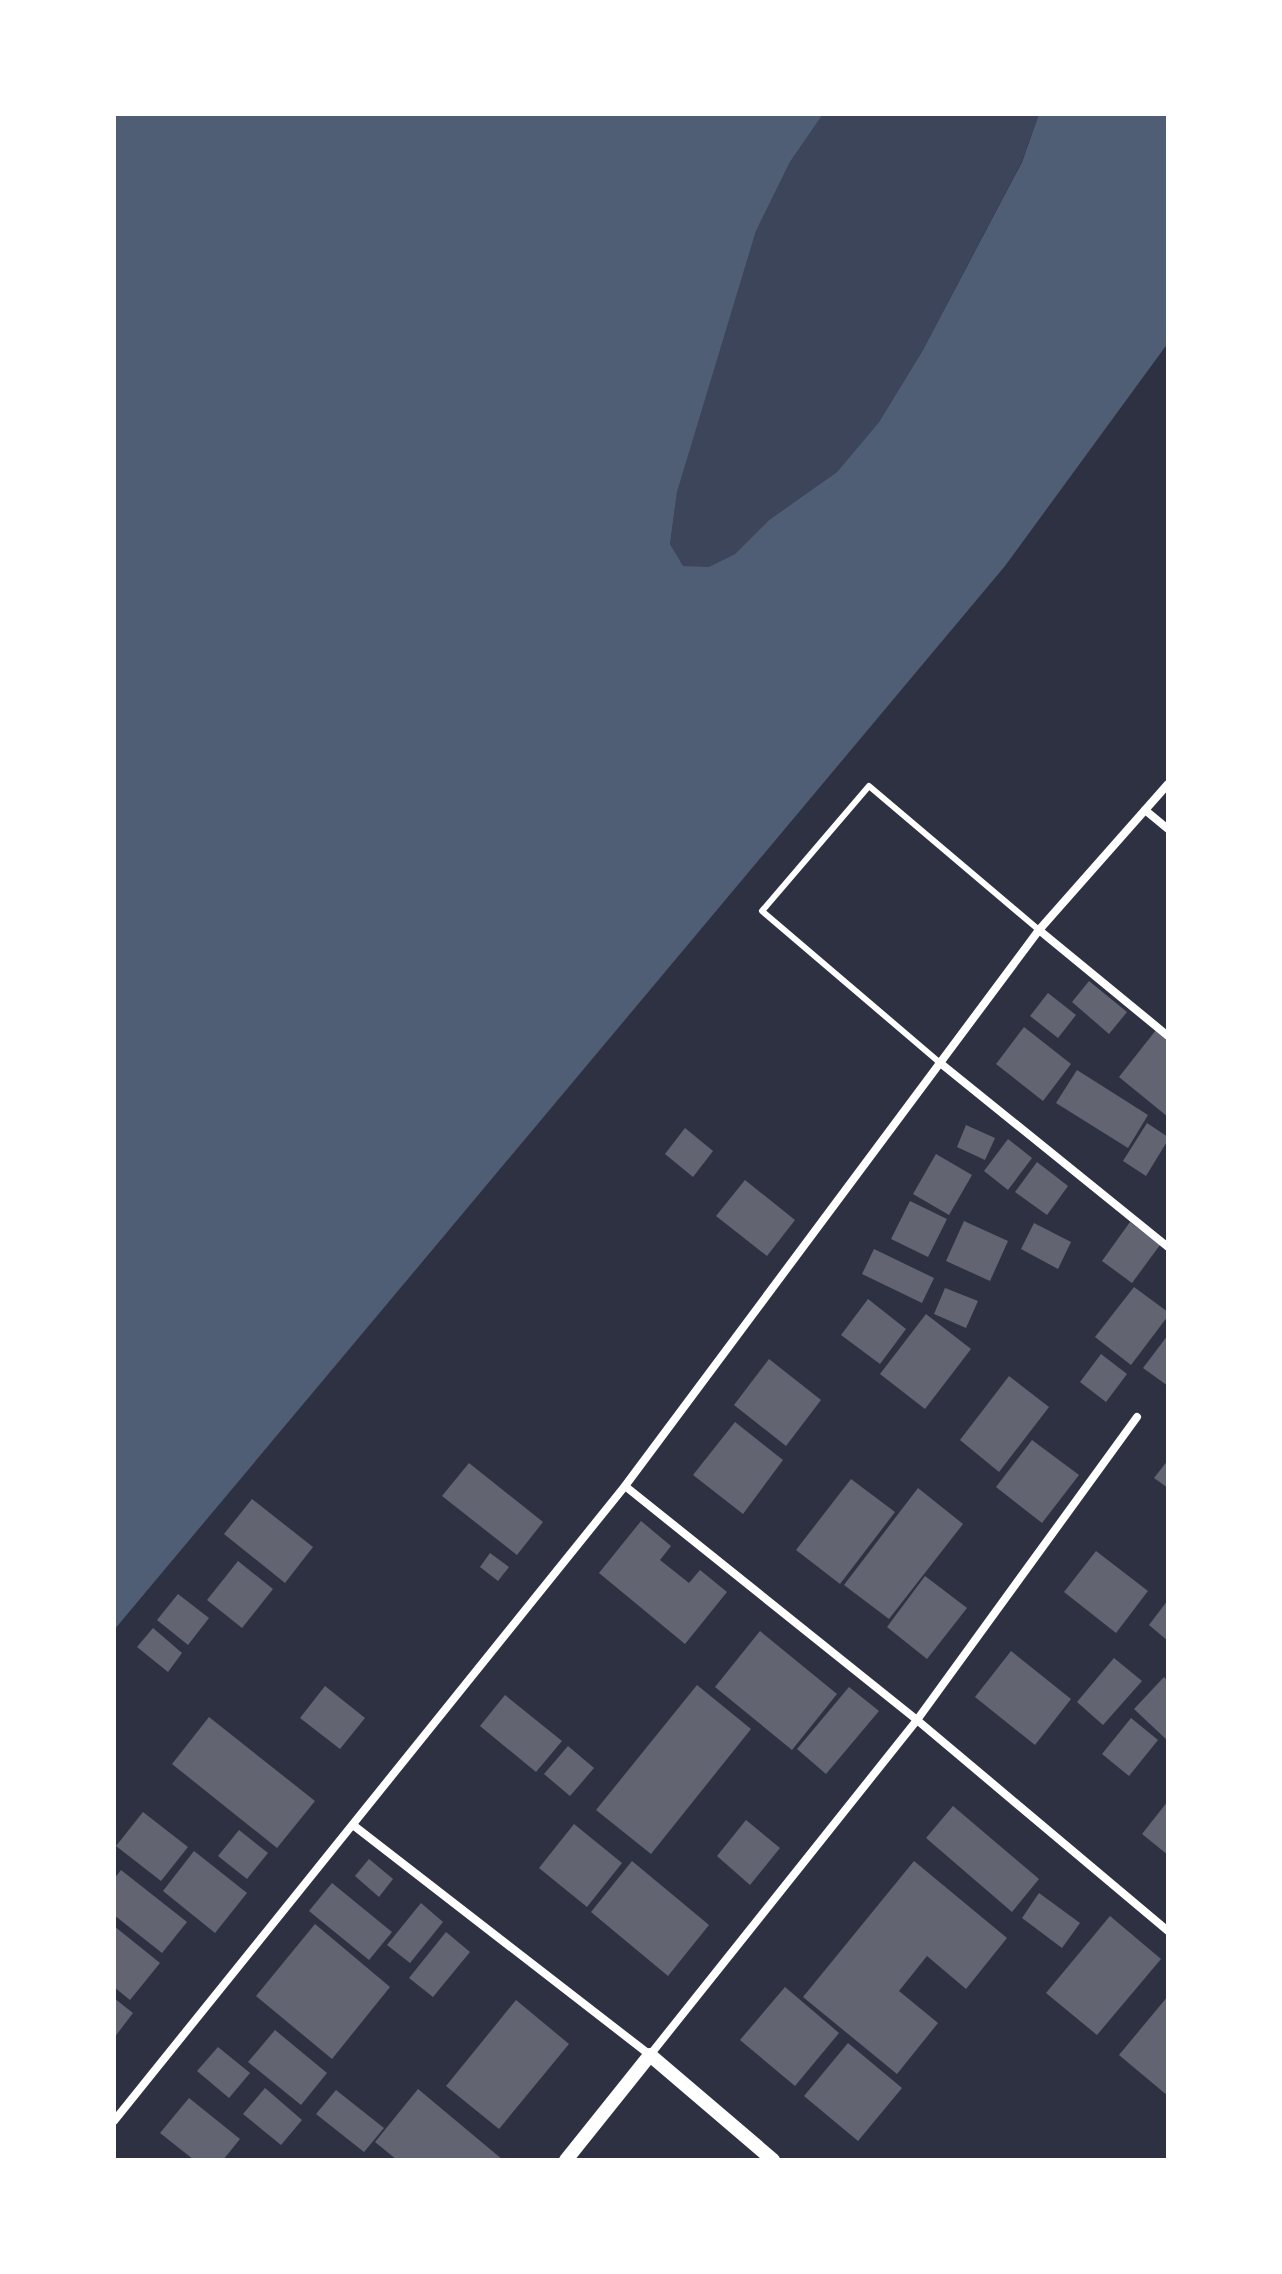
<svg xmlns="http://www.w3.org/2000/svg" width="1282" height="2274" font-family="Commissioner,sans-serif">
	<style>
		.green { fill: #3c4559 }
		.water { fill: #4f5d75 }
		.building { fill: #626471 }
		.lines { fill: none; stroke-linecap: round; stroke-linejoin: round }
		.service { stroke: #fff; stroke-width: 6 }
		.minor { stroke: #fff; stroke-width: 8 }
		.tertiary { stroke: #fff; stroke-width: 14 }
	</style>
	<rect width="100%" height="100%" fill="#2d3142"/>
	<polygon class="green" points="823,114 1039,114 1022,161 923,350 879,422 837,472 769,520 735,554 709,568 682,566 670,544 677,491 756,231 790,162"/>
	<polygon class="water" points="114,114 823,114 790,162 756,231 677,492 670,544 683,566 709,567 735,554 769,520 837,472 879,422 923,350 1022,162 1039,114 1168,114 1168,343 1005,566 114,1630"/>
	<g class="building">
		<polygon points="1089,981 1127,1012 1109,1034 1072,1002"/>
		<polygon points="1048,993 1076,1015 1058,1038 1030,1016"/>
		<polygon points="1024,1027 1071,1064 1043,1101 996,1064"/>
		<polygon points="1156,1030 1168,1040 1168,1117 1119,1077"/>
		<polygon points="1077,1070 1148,1115 1128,1148 1056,1103"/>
		<polygon points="1147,1123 1168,1137 1168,1140 1146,1176 1123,1161"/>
		<polygon points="966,1125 995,1138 985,1160 957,1147"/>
		<polygon points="685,1128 713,1151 693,1177 665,1154"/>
		<polygon points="1008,1139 1032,1158 1008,1190 984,1171"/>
		<polygon points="936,1154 972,1175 949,1215 913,1194"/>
		<polygon points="1037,1162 1068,1186 1047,1215 1015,1192"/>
		<polygon points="745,1180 795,1220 767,1256 716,1216"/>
		<polygon points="910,1201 947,1219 928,1257 891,1239"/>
		<polygon points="964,1221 1008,1241 990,1281 946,1261"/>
		<polygon points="1130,1222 1160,1245 1132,1283 1102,1261"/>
		<polygon points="1034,1223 1071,1242 1058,1269 1021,1249"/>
		<polygon points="874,1249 934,1278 922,1303 862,1274"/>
		<polygon points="1134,1287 1168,1312 1168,1316 1131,1365 1095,1337"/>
		<polygon points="945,1288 978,1301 966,1328 934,1314"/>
		<polygon points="868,1299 906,1329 880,1364 841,1335"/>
		<polygon points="926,1314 971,1349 925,1409 880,1374"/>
		<polygon points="1168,1335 1168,1386 1143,1368"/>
		<polygon points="1101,1354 1127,1374 1106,1402 1080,1382"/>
		<polygon points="769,1359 821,1400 786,1446 734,1405"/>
		<polygon points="1009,1376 1049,1407 999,1472 960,1440"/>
		<polygon points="735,1422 783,1460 743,1514 693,1475"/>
		<polygon points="1032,1440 1079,1475 1042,1523 996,1487"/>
		<polygon points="1168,1460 1168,1488 1154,1478"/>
		<polygon points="469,1463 543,1522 517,1555 442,1496"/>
		<polygon points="851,1479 895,1512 840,1584 796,1550"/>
		<polygon points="918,1488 963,1524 889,1619 844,1585"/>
		<polygon points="252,1499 313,1547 285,1583 224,1534"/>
		<polygon points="641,1521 671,1546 660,1560 689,1583 700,1570 727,1592 685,1644 599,1573"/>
		<polygon points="1096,1551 1148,1591 1116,1633 1064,1592"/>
		<polygon points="490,1553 509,1567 498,1581 480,1567"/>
		<polygon points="238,1561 273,1589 242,1628 207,1600"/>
		<polygon points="925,1576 967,1608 927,1659 887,1627"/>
		<polygon points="178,1594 209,1618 188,1645 157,1620"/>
		<polygon points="1168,1600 1168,1641 1149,1625"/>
		<polygon points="153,1628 182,1653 168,1672 137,1647"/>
		<polygon points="760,1631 837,1694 792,1750 715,1687"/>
		<polygon points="1011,1651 1071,1699 1035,1745 975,1697"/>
		<polygon points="1114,1658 1142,1681 1103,1725 1077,1702"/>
		<polygon points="1164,1677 1168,1681 1168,1741 1134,1709"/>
		<polygon points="697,1685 751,1729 651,1854 596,1810"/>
		<polygon points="325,1686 365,1718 340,1749 300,1718"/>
		<polygon points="849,1687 879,1711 826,1774 797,1749"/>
		<polygon points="505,1695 562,1741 536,1772 480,1726"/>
		<polygon points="209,1717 315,1801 277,1848 172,1764"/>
		<polygon points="1131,1718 1158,1740 1129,1776 1102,1754"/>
		<polygon points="568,1746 594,1768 570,1796 544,1774"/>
		<polygon points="1168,1801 1168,1855 1142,1834"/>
		<polygon points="953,1806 1039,1879 1012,1912 926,1838"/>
		<polygon points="143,1812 188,1847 161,1881 116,1846"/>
		<polygon points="746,1820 780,1848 750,1885 717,1856"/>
		<polygon points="574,1824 622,1863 587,1907 539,1868"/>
		<polygon points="239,1830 268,1853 247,1879 218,1856"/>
		<polygon points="194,1851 247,1893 215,1933 163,1891"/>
		<polygon points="369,1859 393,1879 379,1897 355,1876"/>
		<polygon points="632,1861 709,1925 668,1976 591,1912"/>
		<polygon points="914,1861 1007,1938 966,1989 927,1956 899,1991 938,2023 897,2074 803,1997"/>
		<polygon points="121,1870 187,1922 162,1953 114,1915 114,1879"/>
		<polygon points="332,1883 392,1932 369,1960 309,1911"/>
		<polygon points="1039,1893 1080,1923 1062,1948 1022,1918"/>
		<polygon points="421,1903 443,1922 410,1963 387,1945"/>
		<polygon points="1110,1916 1161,1959 1097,2035 1046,1993"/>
		<polygon points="315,1924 390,1987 332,2059 256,1996"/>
		<polygon points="114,1926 160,1963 130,2000 114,1987"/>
		<polygon points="446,1932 470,1952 433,1997 409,1978"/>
		<polygon points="785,1987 839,2033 795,2086 740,2040"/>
		<polygon points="1168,1996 1168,2096 1119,2055"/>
		<polygon points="114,1998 133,2013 114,2038"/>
		<polygon points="516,2000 569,2044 499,2129 446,2086"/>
		<polygon points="275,2030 327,2073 301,2105 248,2062"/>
		<polygon points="848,2043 902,2088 858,2141 804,2096"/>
		<polygon points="218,2047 250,2073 229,2098 197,2071"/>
		<polygon points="265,2088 302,2120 281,2145 243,2114"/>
		<polygon points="418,2089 503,2160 397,2160 375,2142"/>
		<polygon points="336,2090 384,2128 364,2152 316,2114"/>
		<polygon points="189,2098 240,2139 223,2160 194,2160 160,2133"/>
	</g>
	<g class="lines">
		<polyline class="service" points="939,1062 762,911 869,786 1039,930"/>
		<g class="minor">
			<polyline points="1145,810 1168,829"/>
			<polyline points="1039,930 1168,1036"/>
			<polyline points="939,1062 1168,1247"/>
			<polyline points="625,1486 917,1720 1168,1931"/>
			<polyline points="353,1825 650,2055 917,1720 1137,1417"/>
			<polyline points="114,2121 625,1486 1039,930 1168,784"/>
		</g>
		<polyline class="tertiary" points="566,2160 650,2055 773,2160"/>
	</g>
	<rect width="1282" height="2274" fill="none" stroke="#ffffff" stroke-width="232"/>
</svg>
